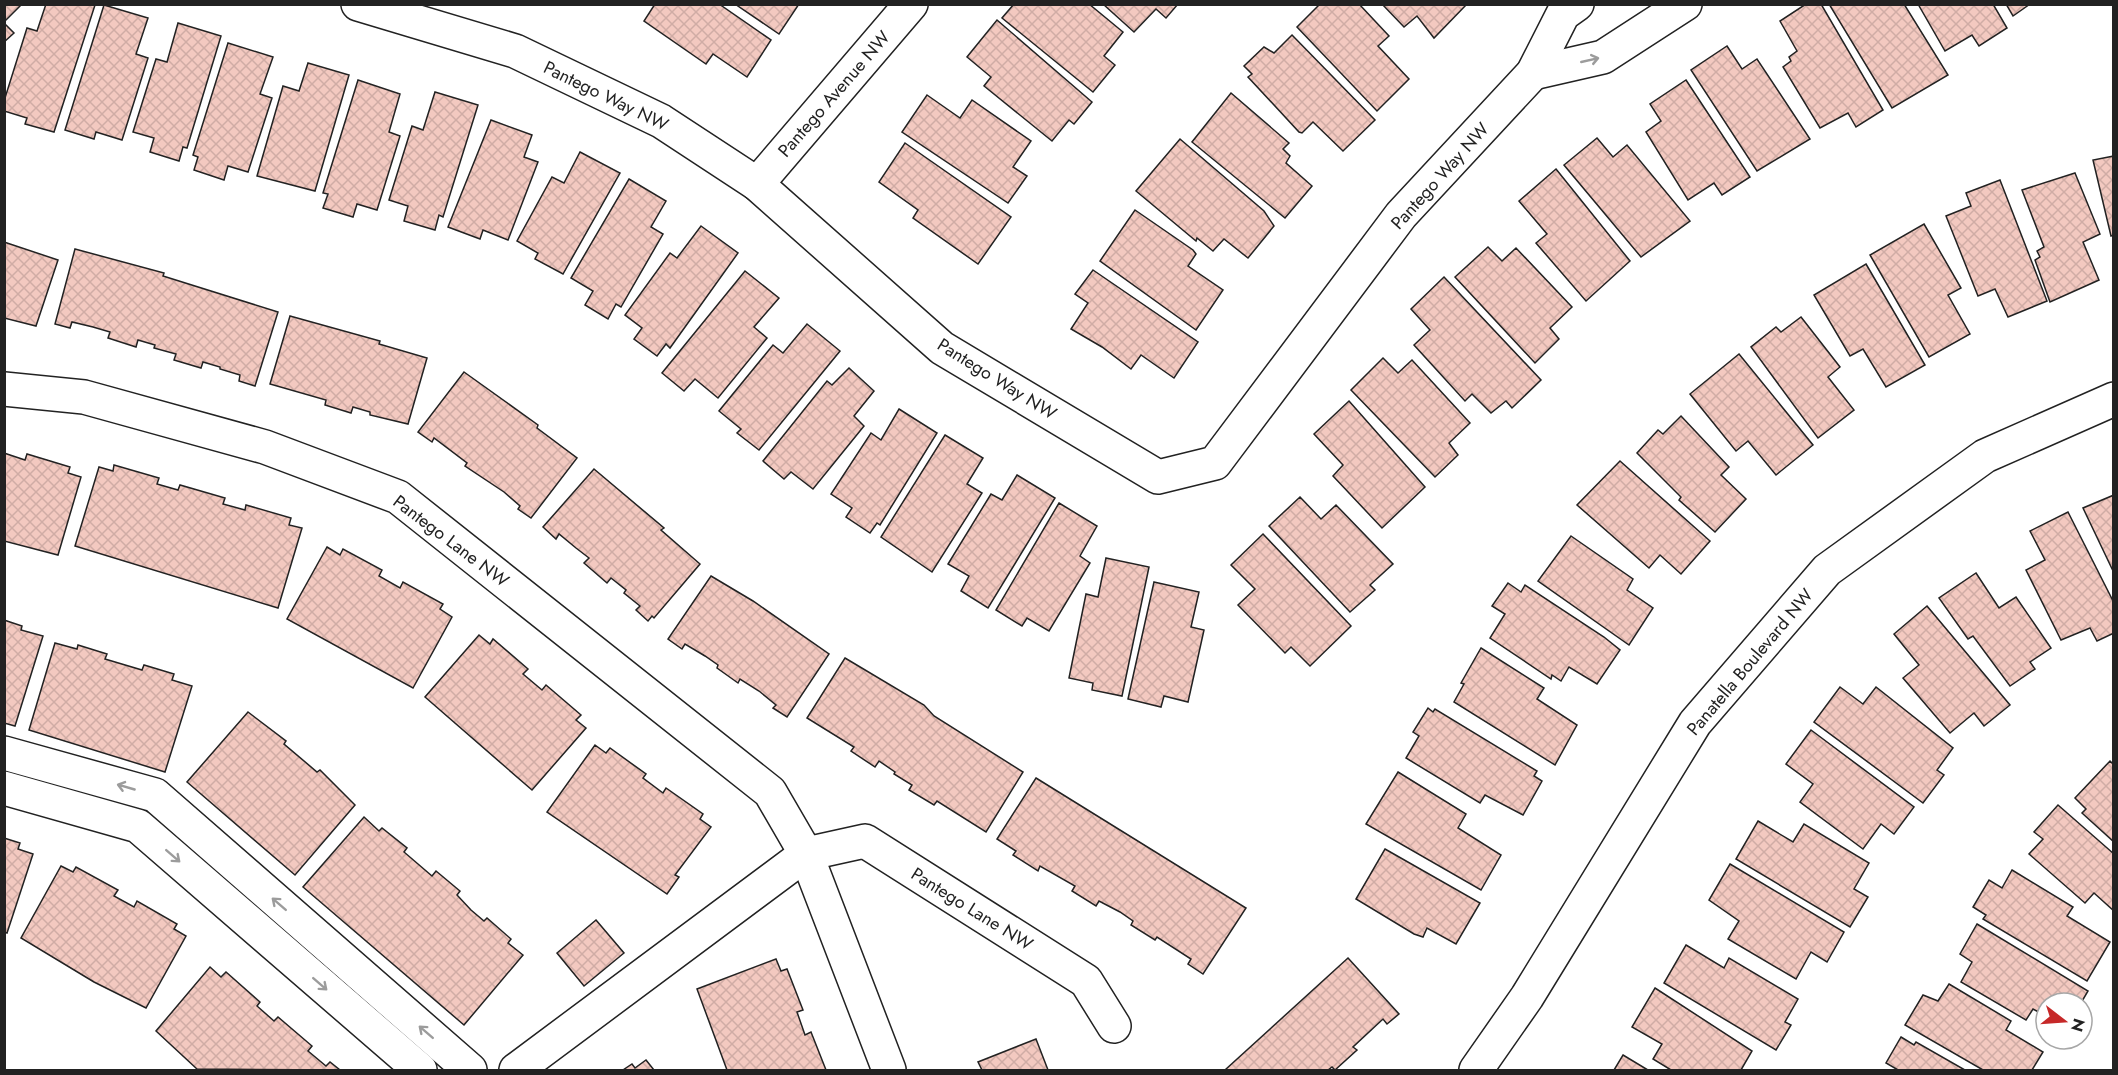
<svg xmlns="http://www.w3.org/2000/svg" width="2118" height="1075" font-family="Jost,sans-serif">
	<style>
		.building { fill: url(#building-cross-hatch); stroke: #222; stroke-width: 1.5 }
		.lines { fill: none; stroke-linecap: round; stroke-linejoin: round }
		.minor-casing { stroke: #222; stroke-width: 36 }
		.minor { stroke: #fff; stroke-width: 33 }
		.oneway { stroke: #9c9c9c }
		.labels { text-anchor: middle; stroke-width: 4.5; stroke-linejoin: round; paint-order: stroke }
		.street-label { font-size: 18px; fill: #222; stroke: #fff }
	</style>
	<defs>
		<pattern id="building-cross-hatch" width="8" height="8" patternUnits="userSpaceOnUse" patternTransform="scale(1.5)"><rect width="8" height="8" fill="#f3c9c0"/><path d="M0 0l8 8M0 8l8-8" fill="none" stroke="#d0aca5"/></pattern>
	</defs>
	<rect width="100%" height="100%" fill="#fff"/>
	<g class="building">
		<polygon points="4,4 22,4 4,22"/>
		<polygon points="46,4 95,5 54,132 25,124 27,118 4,111 4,101 27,28 37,31"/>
		<polygon points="655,4 719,4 771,40 747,77 713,54 706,64 644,21"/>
		<polygon points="735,4 799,4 779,34"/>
		<polygon points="1014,4 1089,4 1123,32 1104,56 1115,65 1093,92 1002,18"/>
		<polygon points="1103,4 1178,4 1166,18 1156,9 1134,32"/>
		<polygon points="1320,4 1359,4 1389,36 1378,46 1409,79 1377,111 1297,27"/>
		<polygon points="1382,4 1465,4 1466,5 1434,38 1417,16 1404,27"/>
		<polygon points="1806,4 1821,4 1883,110 1856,127 1848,113 1820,128 1783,67 1791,61 1789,57 1797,51 1780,21"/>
		<polygon points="1829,4 1904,4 1948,75 1892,108"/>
		<polygon points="1918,4 1993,4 2007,28 1979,46 1972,35 1945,51"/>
		<polygon points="2006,4 2030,4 2013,16"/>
		<polygon points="104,5 148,18 136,54 148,58 122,140 96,132 94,139 65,130"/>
		<polygon points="997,20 1092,102 1074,124 1069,120 1052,141 984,86 991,77 967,57"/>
		<polygon points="4,23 14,33 4,42"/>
		<polygon points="178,23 221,36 187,148 183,147 179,161 150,152 154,138 133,132 156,59 167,62"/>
		<polygon points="1292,35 1375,120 1343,151 1313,122 1302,133 1299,132 1248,77 1252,74 1244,66 1264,47 1274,53"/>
		<polygon points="228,43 273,57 260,94 272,98 248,172 228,166 224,180 194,170 198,157 193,155"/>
		<polygon points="1727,46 1742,69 1757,59 1810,139 1757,171 1691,70"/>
		<polygon points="308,63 349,75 315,191 257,176 283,86 299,91"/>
		<polygon points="358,80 400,94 389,132 400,136 377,210 357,204 353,217 323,208 328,194 323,193"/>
		<polygon points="1686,80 1750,177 1722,195 1714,183 1688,200 1646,132 1661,121 1650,104"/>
		<polygon points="435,92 478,105 443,217 439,215 435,230 404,221 408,206 389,200 412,126 423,130"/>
		<polygon points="1231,93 1289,143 1283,149 1290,156 1286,163 1312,186 1285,218 1192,142"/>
		<polygon points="927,95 960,118 972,100 1031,141 1013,167 1027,176 1008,203 902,132"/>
		<polygon points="491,120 532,135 524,157 538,162 508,240 483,230 480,239 448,227"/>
		<polygon points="1597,138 1613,157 1627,145 1690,221 1641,257 1564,165"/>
		<polygon points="1180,139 1264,211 1274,226 1248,258 1224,239 1213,251 1197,238 1196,241 1136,191"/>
		<polygon points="905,143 1011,217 978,264 913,218 918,210 879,182"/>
		<polygon points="580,152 620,173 563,274 535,259 538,253 517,241 552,177 564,183"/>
		<polygon points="2114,156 2114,235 2111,236 2093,160"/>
		<polygon points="1556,169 1630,261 1586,301 1536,243 1547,234 1519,201"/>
		<polygon points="2075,173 2100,234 2083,242 2099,280 2050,302 2035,260 2040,257 2037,251 2044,247 2022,190"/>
		<polygon points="629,179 666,201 651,227 663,234 621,307 616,304 608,319 585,305 593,291 571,278"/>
		<polygon points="2000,180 2047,301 2008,317 1995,289 1978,296 1946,216 1971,206 1966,193"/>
		<polygon points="1135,210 1193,250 1196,254 1188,266 1223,290 1196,330 1100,261"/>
		<polygon points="1924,224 1961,288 1948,295 1970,334 1929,357 1870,255"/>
		<polygon points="701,226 738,253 670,348 666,344 657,356 634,339 642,328 625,315 670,253 677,258"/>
		<polygon points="4,242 58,260 36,326 4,318"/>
		<polygon points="1488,247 1502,261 1516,248 1572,307 1550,328 1559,339 1535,363 1455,277"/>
		<polygon points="75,249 164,273 163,276 278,312 255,386 239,381 240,375 220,369 220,367 203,362 201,368 174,360 176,354 154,348 155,345 138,340 136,347 108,338 110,332 93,327 72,322 70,328 55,324"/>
		<polygon points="1866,264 1925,365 1886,387 1863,349 1850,356 1814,295"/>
		<polygon points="1093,270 1198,342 1174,378 1141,355 1131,369 1102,347 1071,329 1088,303 1075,294"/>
		<polygon points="745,271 779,298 754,327 767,338 718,398 695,379 684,391 662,373"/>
		<polygon points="1444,277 1541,380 1512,408 1506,401 1491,413 1472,394 1465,401 1414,345 1430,330 1411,309"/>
		<polygon points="290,316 380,341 379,344 427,358 408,424 370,415 370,412 353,407 351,413 325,405 326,400 270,384"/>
		<polygon points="1801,317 1840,367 1828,377 1854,410 1818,438 1751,347 1776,327 1781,332"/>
		<polygon points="807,324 840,351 759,450 737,433 741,429 719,411 773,345 783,353"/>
		<polygon points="1739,354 1813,445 1776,475 1748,441 1736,451 1690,394"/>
		<polygon points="1383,358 1398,373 1412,360 1470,423 1449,443 1458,455 1435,477 1351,390"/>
		<polygon points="849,368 874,391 854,416 864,426 813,489 791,472 784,479 763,461 827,381 832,385"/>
		<polygon points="464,372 538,425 537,428 577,458 531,518 518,509 520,506 504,492 465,466 467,463 434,438 432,442 418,432"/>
		<polygon points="1349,401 1425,487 1382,528 1333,476 1343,465 1314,434"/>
		<polygon points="899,409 937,433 880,525 877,523 870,533 846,517 852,508 831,494 871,433 881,440"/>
		<polygon points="1681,416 1729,467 1721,475 1746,499 1715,532 1679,500 1681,497 1637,453 1658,430 1663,434"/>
		<polygon points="945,435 983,458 967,484 982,493 932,572 881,537"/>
		<polygon points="4,453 25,460 27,454 70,467 68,473 81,477 58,555 4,541"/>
		<polygon points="1620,461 1710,541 1681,574 1660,555 1649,568 1577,505"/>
		<polygon points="114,465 159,478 157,484 178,490 180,485 225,498 223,504 245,510 246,505 291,518 289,525 302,528 278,608 75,546 99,467 113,471"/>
		<polygon points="594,469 664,528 661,530 700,564 654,618 652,616 648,621 636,610 640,606 624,593 626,590 611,578 607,583 584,563 589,558 576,548 559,534 556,539 543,527"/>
		<polygon points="1017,475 1055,498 988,608 961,591 969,576 948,564 991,494 1002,500"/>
		<polygon points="2114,495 2114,573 2083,508"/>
		<polygon points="1300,497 1321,519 1336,505 1393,564 1370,585 1375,590 1350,612 1269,526"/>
		<polygon points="1059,503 1097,526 1080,556 1090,563 1049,631 1027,618 1022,626 996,610"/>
		<polygon points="2068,512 2114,603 2114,633 2097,641 2090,628 2061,640 2026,570 2045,560 2030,531"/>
		<polygon points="1263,534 1351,626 1310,666 1291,647 1285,653 1238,605 1255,589 1231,565"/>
		<polygon points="1571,536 1633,579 1627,590 1653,608 1629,645 1538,581"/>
		<polygon points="327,547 340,555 343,549 382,570 379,576 400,588 403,582 443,604 440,609 452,617 413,688 287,619"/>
		<polygon points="1106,558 1149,567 1122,696 1092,690 1093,683 1069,678 1086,594 1098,597"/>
		<polygon points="1976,573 1999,608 2016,597 2051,648 2030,662 2035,669 2010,686 1973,636 1968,639 1939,598"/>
		<polygon points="711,576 753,601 829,654 787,717 773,708 776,705 759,691 740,679 738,683 717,668 718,665 705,656 685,644 682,649 668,639"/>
		<polygon points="1154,582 1199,592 1191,627 1204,630 1188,702 1164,696 1161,707 1128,699"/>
		<polygon points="1508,583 1521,592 1525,585 1604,637 1620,650 1597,684 1569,667 1561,681 1552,675 1551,679 1490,638 1505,614 1492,606"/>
		<polygon points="1927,606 2010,705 1984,726 1974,713 1950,733 1903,678 1919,665 1894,634"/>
		<polygon points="4,620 22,626 21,630 43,636 15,726 4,723"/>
		<polygon points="479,635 490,644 493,639 528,669 523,674 542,690 546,685 581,715 576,720 586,728 532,790 425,697"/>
		<polygon points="55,643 77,649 78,645 107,654 105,659 142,670 144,665 174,674 172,680 192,686 165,772 29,730"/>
		<polygon points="1481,648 1544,688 1537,699 1577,725 1555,765 1454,702 1464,684 1461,683"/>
		<polygon points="845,658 924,705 934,716 1023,772 986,832 937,801 934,805 909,790 912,785 894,774 895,772 879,761 875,767 851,751 854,747 807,718"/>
		<polygon points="1840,687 1863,704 1876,687 1953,748 1937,770 1944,775 1923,803 1814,722"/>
		<polygon points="1428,708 1433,712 1435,709 1537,771 1534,776 1542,781 1523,815 1485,795 1480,803 1406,758 1419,736 1413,732"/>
		<polygon points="248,712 286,741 284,744 317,772 320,770 355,805 295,875 187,782"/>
		<polygon points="1811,730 1914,807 1894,834 1881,824 1863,849 1800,802 1813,784 1786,764"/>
		<polygon points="595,745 606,753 610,748 646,774 643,778 663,793 666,788 703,814 700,819 711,827 675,875 679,877 667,894 547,812"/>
		<polygon points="2110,761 2114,765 2114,842 2082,813 2086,809 2075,798"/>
		<polygon points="1398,772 1466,814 1458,828 1501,855 1481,890 1366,824"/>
		<polygon points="1036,778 1246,908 1203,974 1188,964 1191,959 1157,937 1155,940 1131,925 1133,921 1120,912 1099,901 1096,906 1072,891 1075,886 1040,866 1038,871 1013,855 1016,851 997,839"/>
		<polygon points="2058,805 2114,854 2114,911 2094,893 2085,903 2029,854 2043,839 2034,832"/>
		<polygon points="364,817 379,831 382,828 407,848 404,852 432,876 436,871 460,891 457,895 471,910 484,921 487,918 511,939 508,943 523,955 464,1025 303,887"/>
		<polygon points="1758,821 1793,842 1804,824 1869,863 1854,889 1868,897 1850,927 1736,859"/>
		<polygon points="4,838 20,843 18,849 33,854 7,933 4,932"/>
		<polygon points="1385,849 1480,903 1456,944 1427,928 1423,937 1414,934 1356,899"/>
		<polygon points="1730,864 1844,932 1827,962 1811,952 1796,979 1728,939 1739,921 1709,900"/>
		<polygon points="61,866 73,872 76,867 118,890 114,896 134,907 137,901 177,924 174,929 186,936 146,1008 94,982 21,938"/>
		<polygon points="2012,870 2073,907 2067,916 2110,942 2087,981 1983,919 1986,915 1973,907 1989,880 2002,888"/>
		<polygon points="596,920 624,953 584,986 557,953"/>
		<polygon points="1977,924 2088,991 2081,1003 2046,1003 2046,1016 2033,1009 2026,1020 1961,982 1972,962 1960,954"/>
		<polygon points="1686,945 1724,968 1729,958 1798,999 1785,1022 1791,1025 1776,1050 1664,983"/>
		<polygon points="1348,958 1399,1014 1387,1024 1383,1019 1353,1047 1357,1050 1335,1070 1332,1067 1328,1070 1225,1070"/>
		<polygon points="776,959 781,971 787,969 803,1010 797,1012 805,1035 811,1032 826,1070 727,1070 697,989"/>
		<polygon points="210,967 221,977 226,972 260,1002 257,1006 274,1021 278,1017 312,1046 308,1051 326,1066 330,1062 340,1070 197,1069 156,1031"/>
		<polygon points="1949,984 2011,1021 2006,1030 2043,1052 2032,1070 1983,1070 1905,1025 1923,995 1938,1001"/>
		<polygon points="1655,988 1752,1051 1741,1070 1671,1070 1653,1059 1662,1044 1632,1027"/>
		<polygon points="1901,1037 1914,1045 1916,1042 1965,1070 1898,1070 1886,1063"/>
		<polygon points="1036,1039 1048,1070 982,1070 978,1062"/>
		<polygon points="1623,1055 1648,1070 1614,1070"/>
		<polygon points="646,1060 654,1070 623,1070 632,1064 635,1068"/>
	</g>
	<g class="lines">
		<g class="minor-casing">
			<g id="minor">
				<polyline points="358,4 515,51 661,121 757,184 942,348 1158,477 1215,463 1401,215 1533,73 1563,14 1577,4"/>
				<polyline points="1533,73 1603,57 1685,4"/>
				<polyline points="757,184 911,4"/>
				<polyline points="4,389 84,397 265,447 398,497 770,792 806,854 889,1070"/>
				<polyline points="4,753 155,795 470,1070"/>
				<polyline points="4,788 138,826 420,1070"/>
				<polyline points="516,1070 806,854 865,841 1086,981 1114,1026"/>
				<polyline points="1476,1070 1527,997 1695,723 1827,570 1985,456 2114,399"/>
			</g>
		</g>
		<use href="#minor" class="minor"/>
	</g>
	<defs><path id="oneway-shaft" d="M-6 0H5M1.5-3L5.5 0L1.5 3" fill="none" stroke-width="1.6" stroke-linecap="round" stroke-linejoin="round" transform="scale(1.5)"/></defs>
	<g class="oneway">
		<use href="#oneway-shaft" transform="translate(1590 60) rotate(-13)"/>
		<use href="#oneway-shaft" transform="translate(126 787) rotate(-164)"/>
		<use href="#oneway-shaft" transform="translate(173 856) rotate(41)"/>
		<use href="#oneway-shaft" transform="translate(279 904) rotate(-139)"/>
		<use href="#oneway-shaft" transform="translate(320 984) rotate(41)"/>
		<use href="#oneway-shaft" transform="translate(426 1032) rotate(-139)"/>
	</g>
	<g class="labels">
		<g class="street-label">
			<text transform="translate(834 94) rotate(-49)" y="6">Pantego Avenue NW</text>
			<text transform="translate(606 96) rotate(26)" y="6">Pantego Way NW</text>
			<text transform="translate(1440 176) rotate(-48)" y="6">Pantego Way NW</text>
			<text transform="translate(997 379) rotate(32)" y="6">Pantego Way NW</text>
			<text transform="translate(451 541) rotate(37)" y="6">Pantego Lane NW</text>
			<text transform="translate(1750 662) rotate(-50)" y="6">Panatella Boulevard NW</text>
			<text transform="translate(972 909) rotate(32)" y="6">Pantego Lane NW</text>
		</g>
	</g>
	<rect width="2118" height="1075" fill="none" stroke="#222222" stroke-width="12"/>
	<g transform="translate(2064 1021) rotate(107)"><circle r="28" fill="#ffffff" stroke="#a7a7a7" stroke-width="1.5"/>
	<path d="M0-4.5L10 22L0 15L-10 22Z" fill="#c62828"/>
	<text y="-9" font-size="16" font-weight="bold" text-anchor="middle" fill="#222222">N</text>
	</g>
</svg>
